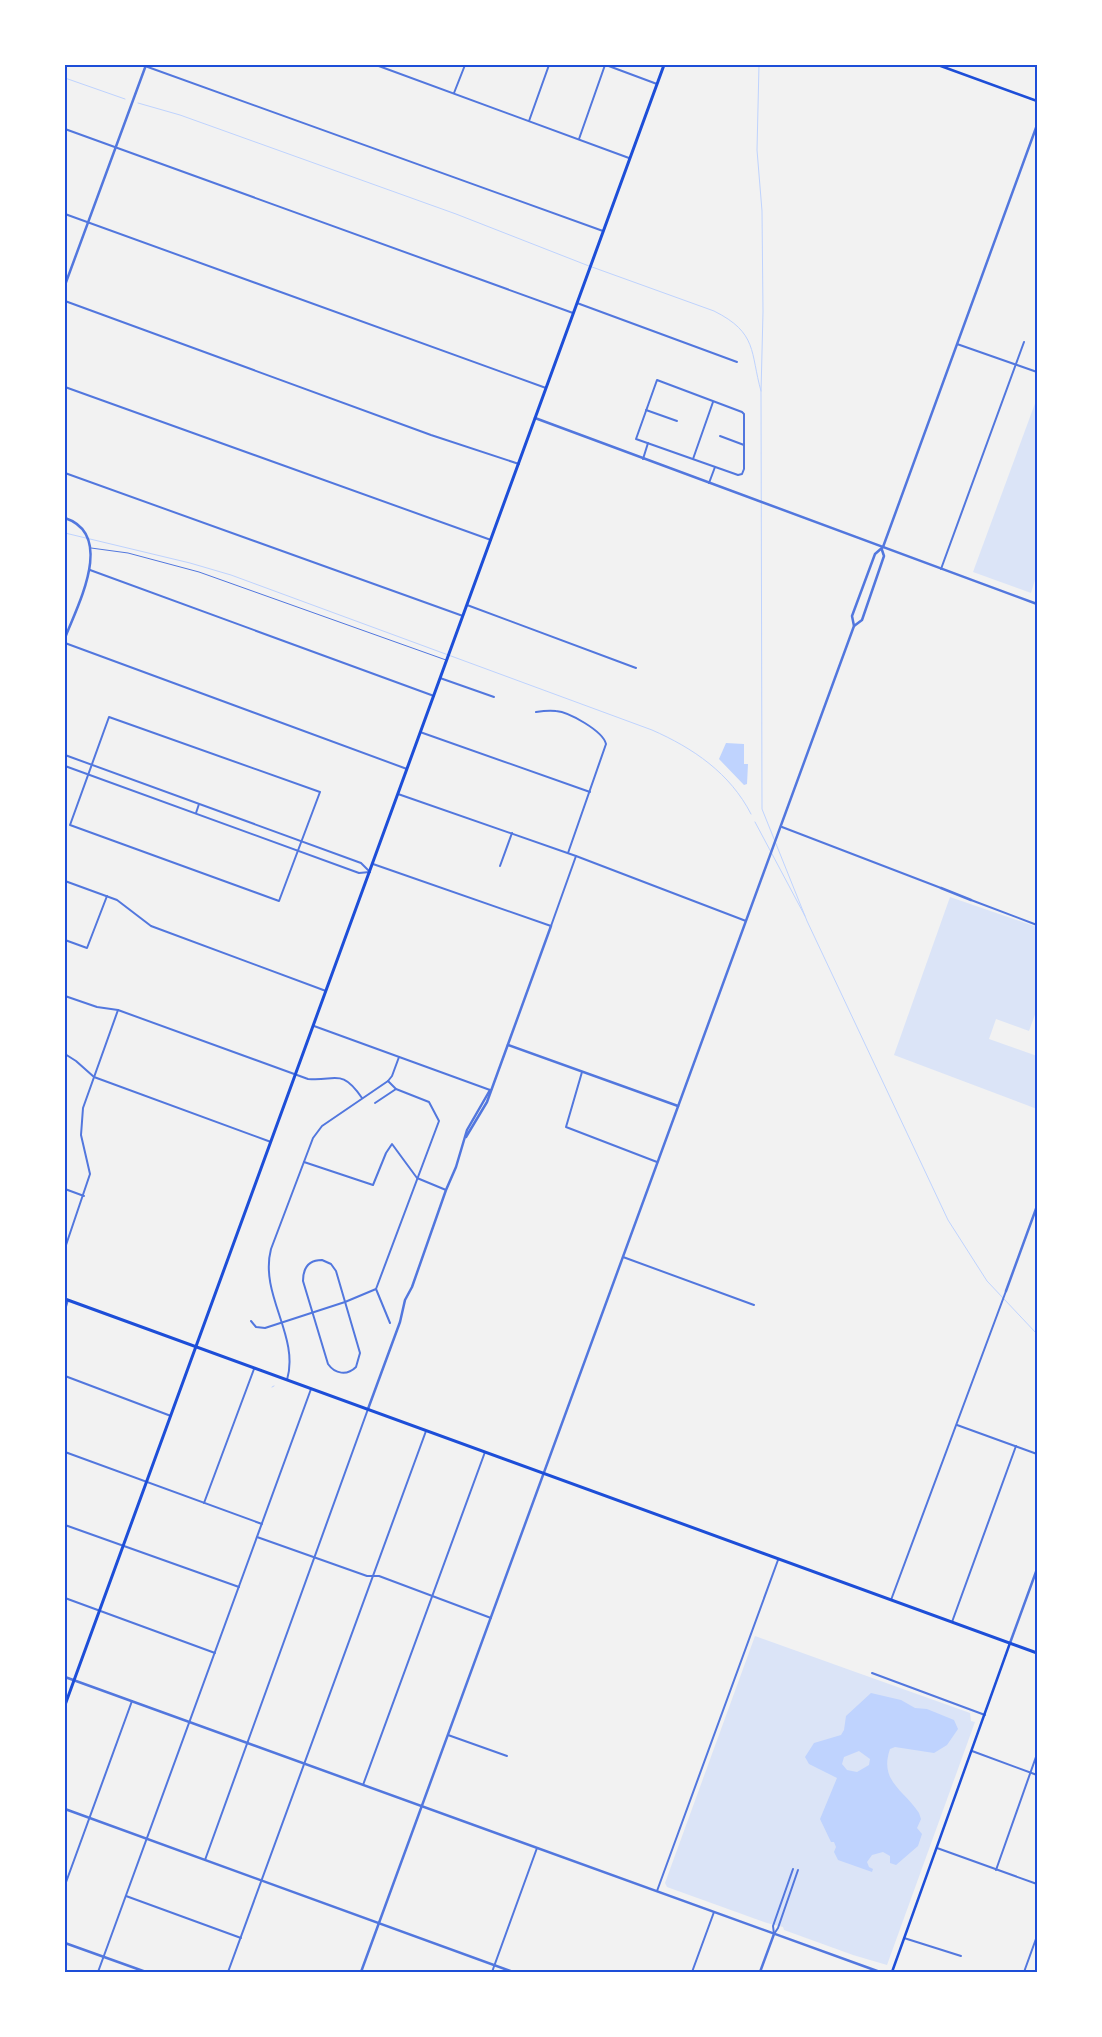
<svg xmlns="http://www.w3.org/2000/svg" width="1102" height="2037" font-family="'Noto Sans',sans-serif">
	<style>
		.green { fill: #dbe4f7 }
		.water { fill: #bfd3fe; fill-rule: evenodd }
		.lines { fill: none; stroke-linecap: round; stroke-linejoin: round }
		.stream { stroke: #bfd3fe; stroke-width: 1 }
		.service { stroke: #5277de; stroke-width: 1 }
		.minor { stroke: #5277de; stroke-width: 2 }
		.tertiary { stroke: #5277de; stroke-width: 2.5 }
		.secondary { stroke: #1d4ed8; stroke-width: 2.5 }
		.primary { stroke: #1d4ed8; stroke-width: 3 }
		.neatline { fill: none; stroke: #1d4ed8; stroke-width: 2 }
	</style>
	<rect width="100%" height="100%" fill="#f2f2f2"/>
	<g class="green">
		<polygon points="1037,398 1037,573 1031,593 973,572"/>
		<polygon points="950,897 1037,927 1037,1009 1029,1031 996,1019 989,1039 1037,1056 1037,1109 894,1055"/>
		<polygon points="755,1636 970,1713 971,1721 975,1722 887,1965 853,1955 784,1930 783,1927 767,1923 667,1887 665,1883"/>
	</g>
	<g class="water">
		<polygon points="726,743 744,744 744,764 748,764 747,784 744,785 719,759"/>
		<path d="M871 1693 901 1700 915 1708 927 1709 954 1720 958 1729 947 1745 934 1753 895 1747 890 1749C879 1781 903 1789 919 1813L921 1819 917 1828 922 1834 918 1846 896 1865 890 1863V1856L883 1852 872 1855 867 1862 869 1867 873 1869 872 1872 838 1860 834 1852 836 1847 834 1842H831L820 1819 837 1778 809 1764 805 1757 814 1743 841 1735 844 1730 846 1716ZM859 1751 870 1759 869 1765 857 1772 847 1770 842 1764 844 1757Z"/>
	</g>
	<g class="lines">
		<g class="stream">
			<polyline points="759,65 757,150 762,211 763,312 761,392 762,809 807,921 948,1220 987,1281 1037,1334"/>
			<polyline points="65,78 125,99"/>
			<polyline points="138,103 180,115 456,214 589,266"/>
			<path d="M592 267 714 311C758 333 750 352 761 391"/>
			<path d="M65 533 190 563 231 575 652 730C693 748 730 773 751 814"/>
			<polyline points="755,822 805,916"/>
			<polyline points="272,1387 274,1386"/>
		</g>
		<polyline class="service" points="91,548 128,553 199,572 446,660"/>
		<g class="minor">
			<polyline points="376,65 629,158"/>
			<polyline points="606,65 657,84"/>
			<polyline points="145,66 603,231"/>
			<polyline points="454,93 465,65"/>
			<polyline points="529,121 549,65"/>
			<polyline points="65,129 573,313"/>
			<polyline points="579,139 605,65"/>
			<polyline points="65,214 546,388"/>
			<polyline points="65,301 431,435 519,464"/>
			<polyline points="577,303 737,362"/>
			<polyline points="957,344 1037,372"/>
			<polygon points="657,380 742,412 744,414 744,469 742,474 738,475 636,439"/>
			<polyline points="65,387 491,540"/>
			<polyline points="646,410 677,421"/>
			<polyline points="720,436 744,445"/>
			<polyline points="643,459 648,443"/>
			<polyline points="693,459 713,402"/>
			<polyline points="65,473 463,616"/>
			<polyline points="709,483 715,467"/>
			<polyline points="941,569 1024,342"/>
			<polyline points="90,570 434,696"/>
			<polyline points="467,605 636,668"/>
			<polyline points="65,643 407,769"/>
			<polyline points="440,678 494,697"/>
			<path d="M536 712C542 711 549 710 556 711 569 712 603 731 606 744L568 853"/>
			<polygon points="109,717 320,792 279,901 70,825"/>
			<polyline points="420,732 590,792"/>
			<polyline points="65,755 361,863 370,872"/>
			<polyline points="65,766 359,873 370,872"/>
			<polyline points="398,794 576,856 746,921"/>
			<polyline points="196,813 199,804"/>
			<polyline points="782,827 941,888"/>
			<polyline points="373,864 551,926 576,856"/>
			<polyline points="500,866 512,833"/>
			<polyline points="65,881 117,900 151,926 326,991"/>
			<polyline points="971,900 1037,925"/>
			<polyline points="65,940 87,948 107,896"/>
			<path d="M65 996 97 1007 118 1010 308 1079C335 1082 341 1067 362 1098"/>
			<polyline points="314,1026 490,1090"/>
			<polyline points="65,1054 76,1061 94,1077 271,1142"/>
			<polyline points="582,1072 566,1127 657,1162"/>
			<polyline points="388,1081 396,1089 429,1102 439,1121 376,1289 390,1323"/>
			<polyline points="375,1103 396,1089"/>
			<polyline points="304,1162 373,1185 386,1153 392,1144 417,1178 446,1190"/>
			<polyline points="65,1189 84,1196"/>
			<polyline points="65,1248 90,1174 81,1135 83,1108 118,1010"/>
			<polyline points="623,1257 754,1305"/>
			<path d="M322 1260 331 1264 336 1271 360 1353 356 1367C347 1376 335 1374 328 1364L303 1281C303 1268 309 1260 322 1260Z"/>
			<polyline points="65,1310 68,1300"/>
			<polyline points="251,1321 256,1327 265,1328 345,1302 376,1289"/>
			<polyline points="65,1376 171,1416"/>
			<path d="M287 1380C300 1336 259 1295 271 1249L313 1138 322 1126 388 1081 392 1076 399 1057"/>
			<polyline points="957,1425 1037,1454"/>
			<polyline points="65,1452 262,1524"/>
			<polyline points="204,1503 254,1369"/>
			<polyline points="65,1525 239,1587"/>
			<polyline points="257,1537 367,1576 379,1576 491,1618"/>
			<polyline points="65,1598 215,1653"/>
			<polyline points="891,1600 1006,1291"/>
			<polyline points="952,1622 1016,1446"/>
			<polyline points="872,1673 985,1715"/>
			<polyline points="448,1735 507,1756"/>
			<polyline points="972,1751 1037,1775"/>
			<polyline points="363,1785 485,1452"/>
			<polyline points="937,1848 1037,1884"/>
			<polyline points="205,1860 368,1409"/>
			<polyline points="996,1870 1037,1754"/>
			<polyline points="65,1885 132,1701"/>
			<polyline points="657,1891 778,1560"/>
			<polyline points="126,1896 241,1938"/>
			<polyline points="774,1934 778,1928 798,1870"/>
			<polyline points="774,1934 773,1926 793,1869"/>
			<polyline points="904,1938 961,1956"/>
			<polyline points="98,1972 311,1389"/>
			<polyline points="228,1972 426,1431"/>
			<polyline points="492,1972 537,1848"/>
			<polyline points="692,1972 714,1912"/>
			<polyline points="1024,1972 1037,1936"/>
		</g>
		<g class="tertiary">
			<polyline points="65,285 146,65"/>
			<polyline points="535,418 1037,604"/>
			<path d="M65 518C116 535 77 606 65 638"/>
			<polyline points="854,626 862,620 884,556 882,550"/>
			<polyline points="941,888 971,900"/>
			<polyline points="508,1045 678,1106"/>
			<polyline points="466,1137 487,1102 551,926"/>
			<polyline points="1006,1291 1037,1206"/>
			<polyline points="368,1409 400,1322 405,1300 412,1287 446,1190 456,1167 467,1130 490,1090"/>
			<polyline points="1010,1643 1037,1569"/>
			<polyline points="65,1677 880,1972"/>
			<polyline points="65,1809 513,1972"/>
			<polyline points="65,1943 146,1972"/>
			<polyline points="361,1972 854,626 852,616 875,554 883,547 1037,125"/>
			<polyline points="760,1972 774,1934"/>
		</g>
		<g class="secondary">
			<polyline points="938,65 1037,101"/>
			<polyline points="892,1972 1010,1643"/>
		</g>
		<g class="primary">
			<polyline points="65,1299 1037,1653"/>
			<polyline points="65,1705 664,65"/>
		</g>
	</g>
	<rect width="1102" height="2037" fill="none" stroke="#ffffff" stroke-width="132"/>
	<rect x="66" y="66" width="970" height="1905" class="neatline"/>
</svg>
